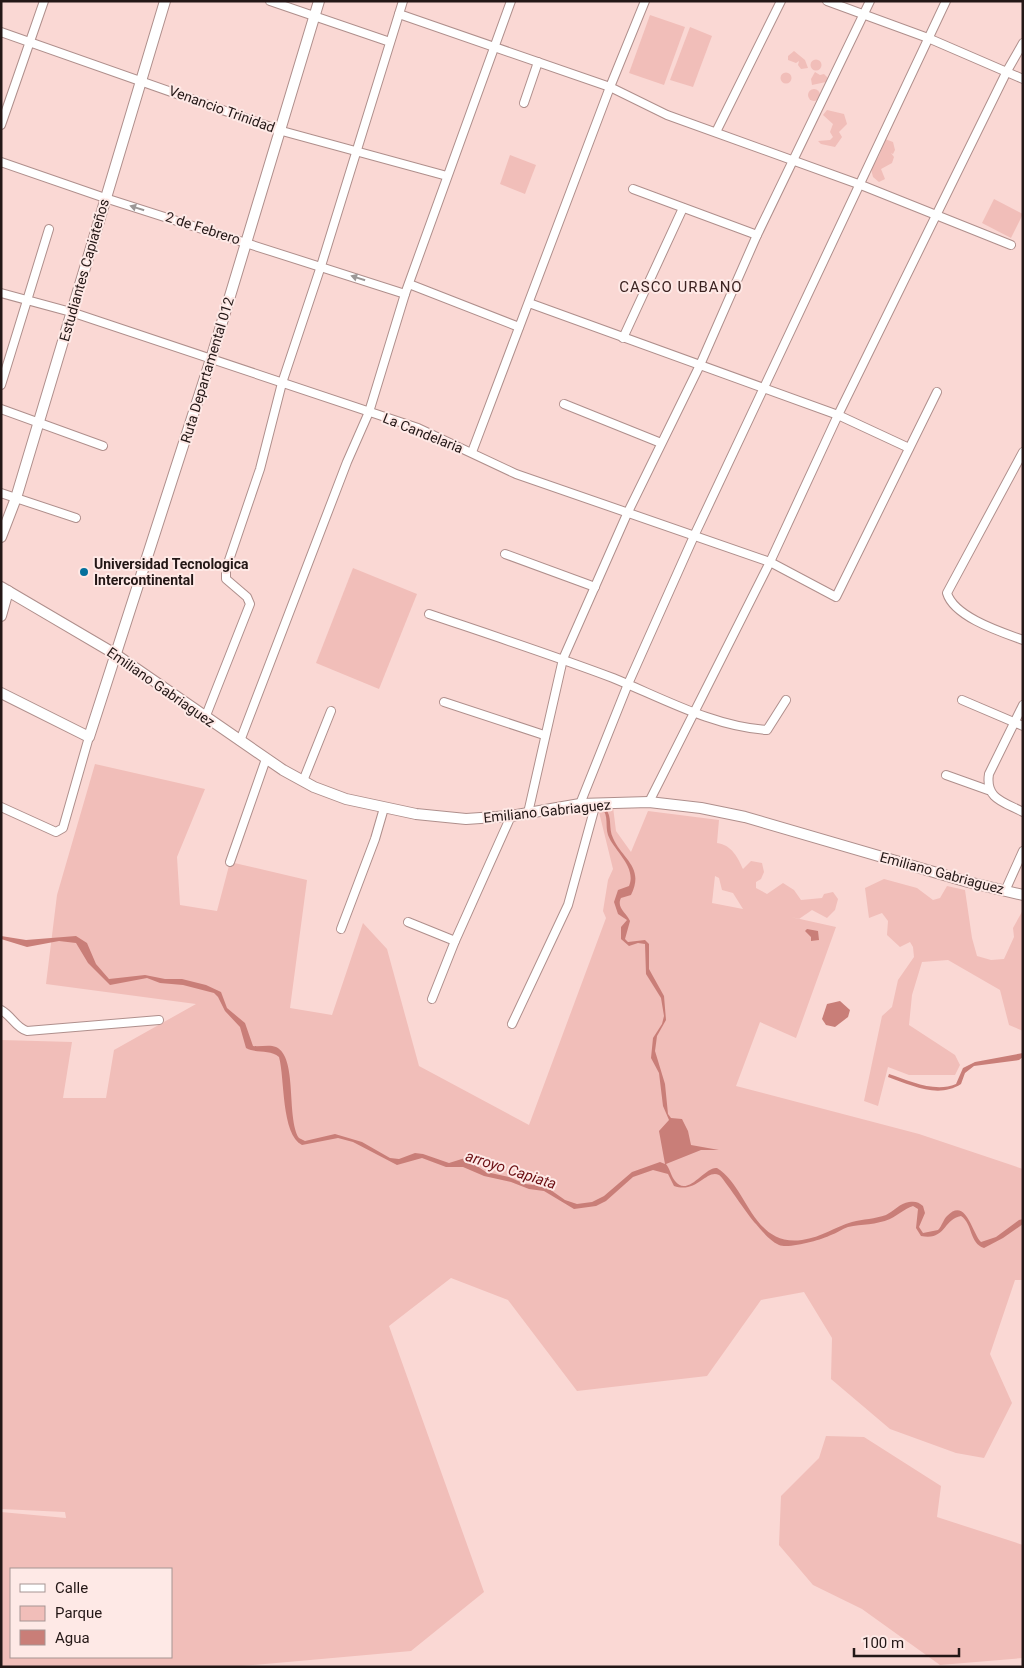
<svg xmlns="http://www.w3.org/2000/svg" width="1024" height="1668" font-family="Roboto,sans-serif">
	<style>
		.green { fill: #f1beb9; fill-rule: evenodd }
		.water { fill: #c97e78 }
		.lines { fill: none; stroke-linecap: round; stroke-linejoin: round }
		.street-casing { stroke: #af8f8c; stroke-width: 10 }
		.secondary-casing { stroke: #af8f8c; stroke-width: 12 }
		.street { stroke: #fff; stroke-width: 8 }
		.secondary { stroke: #fff; stroke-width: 10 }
		.oneway { fill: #9c9796 }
		.poi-dot { fill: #04709c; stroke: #fee9e6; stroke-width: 2 }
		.labels { text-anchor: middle; stroke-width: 4; stroke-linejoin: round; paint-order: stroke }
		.street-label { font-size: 14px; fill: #231716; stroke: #fee9e6 }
		.poi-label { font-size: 14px; font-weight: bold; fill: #231716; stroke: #fee9e6; text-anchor: start }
		.neighbourhood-label { font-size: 15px; letter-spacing: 1px; fill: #3b2220; stroke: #fee9e6 }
		.water-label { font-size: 15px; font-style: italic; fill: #6d1115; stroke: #fee9e6 }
	</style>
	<rect width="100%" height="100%" fill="#fad8d4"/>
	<g class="green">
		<polygon points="650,15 685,27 664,85 629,73"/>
		<polygon points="690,27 712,36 693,87 670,80"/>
		<polygon points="794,51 805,60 808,68 801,69 798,65 799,61 796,63 788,60 788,56"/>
		<circle cx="816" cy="65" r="5.5"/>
		<polygon points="815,72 820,75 824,74 828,78 826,82 812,85 811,79"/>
		<circle cx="786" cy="78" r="5.5"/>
		<circle cx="814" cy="95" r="6"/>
		<polygon points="827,110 844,114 847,124 839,132 842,137 835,147 821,144 818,141 830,140 833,137 830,132 833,124 823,115"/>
		<polygon points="885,139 893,142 895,150 893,154 891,153 894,157 892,163 881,169 885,179 879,182 873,177 871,169 879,156"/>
		<polygon points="510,155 536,165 525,194 500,184"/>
		<polygon points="994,199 1023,214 1011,238 982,223"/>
		<polygon points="353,568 417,594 379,689 316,663"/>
		<path d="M95 764 205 789 177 857 180 905 217 911 230 862 307 880 290 1008 332 1015 363 923 387 949 419 1066 529 1125 606 918 603 911 608 880 613 869 598 808 613 807 616 831 631 852 648 811 719 820 717 843C732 845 738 858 743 869L751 861 762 863 764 872 761 879 756 882V888L767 894 783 883 794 890 801 900 822 898 824 894 833 892 838 899 835 910 827 918 812 910 799 919 791 917 836 927 796 1038 760 1022 736 1086 919 1134 1023 1169V1280H1015L990 1354 1012 1403 984 1458 956 1453 890 1429 831 1379 832 1338 804 1292 761 1300 707 1376 577 1391 508 1300 451 1278 389 1326 484 1592 411 1651 230 1667H1V1512L66 1518 65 1512 1 1509V1040L72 1042 63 1098H106L114 1050 196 1004 46 984 57 895ZM715 876 719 878 722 890 733 893 743 909 712 903ZM11 1569H171V1657H11Z"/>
		<polygon points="884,879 917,888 933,900 940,898 947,886 965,890 972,938 977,956 991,960 1004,959 1014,937 1013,928 1023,910 1023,1031 1009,1025 1000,990 948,960 922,962 912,995 909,1025 955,1055 960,1065 955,1075 909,1075 888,1067 878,1106 864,1101 882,1016 892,1007 898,980 914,957 913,947 910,942 900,947 887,935 888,921 882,913 869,918 865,888"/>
		<polygon points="826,1436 864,1437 941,1486 937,1517 1023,1545 1023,1658 940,1665 862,1609 813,1585 779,1545 781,1496 819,1458"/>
	</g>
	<g class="water">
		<path d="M602 808H605C613 817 608 828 613 838 622 859 645 867 631 895L621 898C616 908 627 913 630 921L625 939 628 942 645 940 649 944V969L664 996 666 1020 657 1036 655 1051 665 1084 668 1114 671 1118 682 1119 688 1131 691 1145 719 1150H701L666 1164C670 1169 671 1176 675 1181 688 1198 705 1166 717 1168 748 1187 752 1247 802 1240 822 1237 835 1227 852 1222 863 1219 875 1219 886 1215 894 1211 900 1203 909 1202 915 1201 919 1202 923 1206L925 1213 919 1227 923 1233 938 1230C942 1226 943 1220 947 1216 966 1196 972 1233 981 1242L996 1237 1019 1220 1023 1219V1224L1003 1238 984 1248C969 1243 973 1224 961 1216 943 1219 946 1241 921 1236L916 1228 918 1209 913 1206C904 1209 898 1215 890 1219 876 1225 862 1224 848 1227 842 1229 837 1233 831 1235 821 1240 789 1249 779 1245 770 1241 762 1231 756 1224 748 1216 723 1177 719 1175 706 1169 697 1194 674 1186L668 1174 653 1170 633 1177 606 1201 596 1206 574 1209 544 1191 529 1189 511 1182 484 1176 463 1167H446L422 1158 397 1165 353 1142 338 1138 302 1145C281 1134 285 1079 279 1057 270 1049 257 1054 246 1048L240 1027 225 1011 218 997 214 993 183 985 160 983 147 978 110 985 88 963 76 943 59 941 27 947 1 939V936L26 940 76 936 87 943 96 964 109 979 145 975 165 979H182L206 985 221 992 227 1008 245 1023 253 1046C261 1047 269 1044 276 1047 298 1057 286 1117 299 1138L305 1141 335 1134 362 1142 390 1158 399 1159 415 1153 423 1154 449 1163 465 1158 486 1172 509 1177 525 1184 545 1186 565 1200 577 1204 592 1202 604 1196 632 1172 660 1162 665 1164 659 1131 669 1120 663 1106 659 1073 651 1058 653 1038 662 1024 664 1016 661 998 646 974 645 944 638 943 629 946 621 939V927L627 920 618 914 614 902 618 890 629 886C637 867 614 851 608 835 605 825 609 817 602 808Z"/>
		<polygon points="807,929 818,931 819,940 811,941 811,937 805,931"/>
		<polygon points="840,1001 850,1010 848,1017 835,1027 826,1025 822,1019 827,1004"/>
		<path d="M1023 1053V1057L1019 1060 974 1066 965 1073 961 1084C938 1099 911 1085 888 1077L889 1074C910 1081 935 1093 956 1084L963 1068 975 1062Z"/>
	</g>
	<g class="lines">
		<g class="street-casing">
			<g id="street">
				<polyline points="270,1 390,42"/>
				<polyline points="827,1 928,38 1023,79"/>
				<polyline points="399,14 610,87 667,115 861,185 1011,245"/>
				<polyline points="1,32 282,131 447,176"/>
				<polyline points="524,103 538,62"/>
				<polyline points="1,125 44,1"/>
				<polyline points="716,132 781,1"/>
				<polyline points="1,162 105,198 405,294"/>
				<polyline points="633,189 757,235"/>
				<polyline points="409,284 519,327"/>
				<polyline points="1,293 71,312 418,428 516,474 770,562 836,597 937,392"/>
				<polyline points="529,303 838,415 909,448"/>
				<polyline points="623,338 683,208"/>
				<polyline points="1,385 49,229"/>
				<polyline points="564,404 661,443"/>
				<polyline points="1,409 103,446"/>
				<polyline points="472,452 610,87 645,1"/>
				<path d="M1023 452 947 593C954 617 1001 632 1023 640"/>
				<polyline points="1,493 76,518"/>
				<polyline points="505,554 595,587"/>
				<path d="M429 614C491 635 552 655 613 678 662 698 714 727 767 730L786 700"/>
				<polyline points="962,700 1023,726"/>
				<polyline points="444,702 544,735"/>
				<path d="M1023 705 989 774C985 799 1004 802 1023 812"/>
				<polyline points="205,718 250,604 247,597 226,579 226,569 260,469 282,383 321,266 403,1"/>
				<polyline points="240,741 347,462 369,412 405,294 511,1"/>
				<polyline points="946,775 988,790"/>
				<polyline points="303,781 331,711"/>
				<polyline points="649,802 770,562 838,415 1007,71 1023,43"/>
				<polyline points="580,804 628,684 694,536 946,1"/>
				<polyline points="1,807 56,832 63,828 89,737"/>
				<polyline points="528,813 563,659 627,514 700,365 757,235 870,1"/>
				<polyline points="230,862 266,759"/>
				<polyline points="1005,891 1023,851"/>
				<polyline points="408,922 455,941"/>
				<polyline points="341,929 375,839 384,808"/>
				<polyline points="432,999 455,941 511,816"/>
				<path d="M1 1010C12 1016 16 1028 27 1031L159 1020"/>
				<polyline points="512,1024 568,905 596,803"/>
			</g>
		</g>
		<g class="secondary-casing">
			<g id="secondary">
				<polyline points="1,537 16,498 165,1"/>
				<polyline points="1,587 115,654 283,770 314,787 346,799 416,814 466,819 511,816 580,804 649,802 701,808 745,817 968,882 1023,895"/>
				<polyline points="1,616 8,591"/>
				<polyline points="1,693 89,737 211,359 319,1"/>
			</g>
		</g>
		<use href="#street" class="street"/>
		<use href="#secondary" class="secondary"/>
	</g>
	<defs><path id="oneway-solid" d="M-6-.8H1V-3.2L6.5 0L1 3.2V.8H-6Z" transform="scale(1.25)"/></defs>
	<g class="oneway">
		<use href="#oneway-solid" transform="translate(137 208) rotate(-163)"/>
		<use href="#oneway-solid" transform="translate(358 278) rotate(-162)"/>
	</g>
	<circle class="poi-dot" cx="84" cy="572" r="5"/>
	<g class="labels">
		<g class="street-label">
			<text transform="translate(222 109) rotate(20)" y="5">Venancio Trinidad</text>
			<text transform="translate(203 228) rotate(18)" y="5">2 de Febrero</text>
			<text transform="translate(84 270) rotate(-74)" y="5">Estudiantes Capiateños</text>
			<text transform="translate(207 370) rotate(-73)" y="5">Ruta Departamental 012</text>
			<text transform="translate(423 433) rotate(22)" y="5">La Candelaria</text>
			<text transform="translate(161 687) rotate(35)" y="5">Emiliano Gabriaguez</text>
			<text transform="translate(547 811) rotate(-6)" y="5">Emiliano Gabriaguez</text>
			<text transform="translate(942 873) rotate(15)" y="5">Emiliano Gabriaguez</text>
		</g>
		<g class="poi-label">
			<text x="94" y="569">Universidad Tecnologica<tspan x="94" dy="16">Intercontinental</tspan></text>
		</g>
		<g class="neighbourhood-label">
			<text x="681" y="292">CASCO URBANO</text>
		</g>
		<g class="water-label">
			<text transform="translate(511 1170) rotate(18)" y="5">arroyo Capiata</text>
		</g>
	</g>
	<rect width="1024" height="1668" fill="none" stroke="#231716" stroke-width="5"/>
	<rect x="10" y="1568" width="162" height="90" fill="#fee9e6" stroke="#a69593"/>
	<rect x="20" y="1584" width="25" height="8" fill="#ffffff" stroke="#a69593"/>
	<text x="55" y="1593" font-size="15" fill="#231716">Calle</text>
	<rect x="20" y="1606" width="25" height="15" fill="#f1beb9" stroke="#a69593"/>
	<text x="55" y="1618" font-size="15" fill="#231716">Parque</text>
	<rect x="20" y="1630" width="25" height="15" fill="#c97e78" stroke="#a69593"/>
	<text x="55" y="1643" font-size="15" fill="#231716">Agua</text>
	<path d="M854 1648v8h105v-8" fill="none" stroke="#231716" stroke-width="2.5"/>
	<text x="862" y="1648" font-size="15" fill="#231716" stroke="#fee9e6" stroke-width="4" paint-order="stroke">100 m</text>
</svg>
